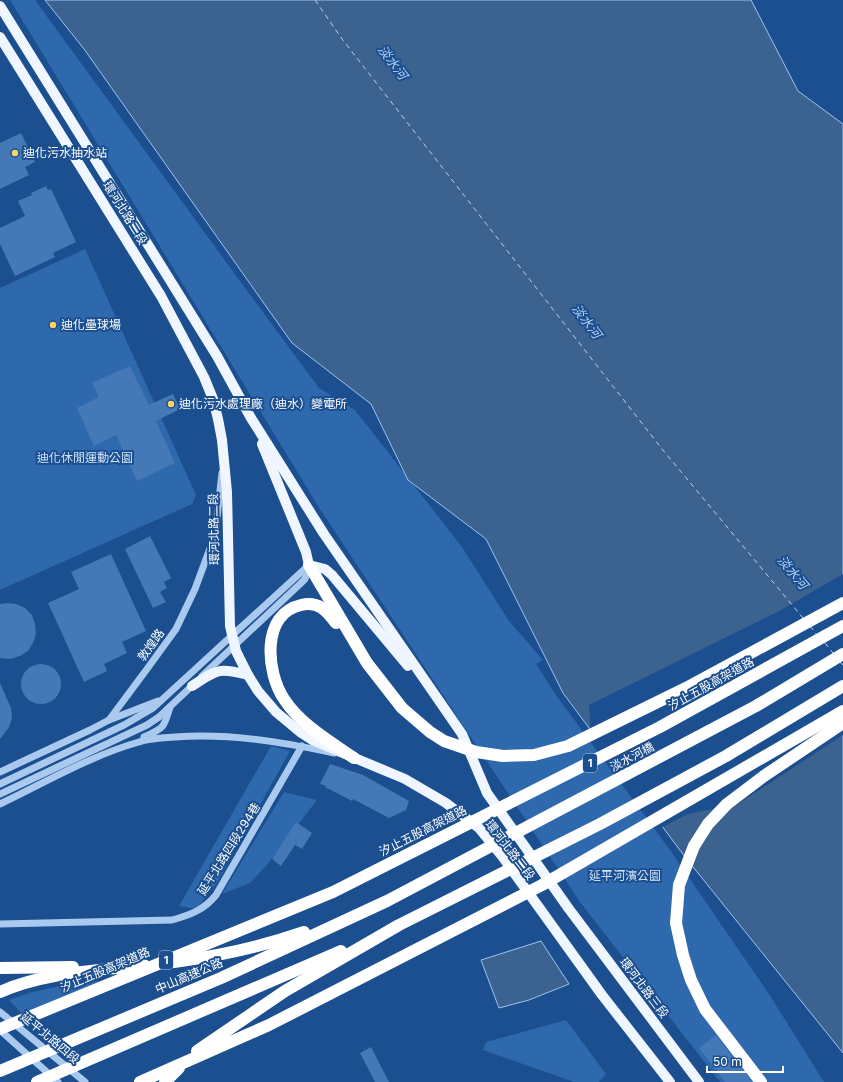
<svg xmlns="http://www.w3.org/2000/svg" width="843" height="1082" font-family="Inter,'Noto Sans TC',sans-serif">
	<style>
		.green { fill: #2e69ad }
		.water { fill: #3c6290; stroke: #9cc4f0 }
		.pier { fill: #1b4f8f }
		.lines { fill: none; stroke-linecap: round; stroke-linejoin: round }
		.ferry { stroke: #b5d3f5; stroke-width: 1; stroke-dasharray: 5 4; stroke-linecap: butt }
		.building { fill: #4478b7 }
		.minor { stroke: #a9c9ee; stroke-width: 7 }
		.major { stroke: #f0f6ff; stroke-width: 10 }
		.highway { stroke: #fff; stroke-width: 12 }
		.poi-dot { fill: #ffd166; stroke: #1b4f8f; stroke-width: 1.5 }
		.labels { text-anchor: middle; stroke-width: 4; stroke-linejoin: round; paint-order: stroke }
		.shield { fill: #1b4f8f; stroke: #bbcadd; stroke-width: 1 }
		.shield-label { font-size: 11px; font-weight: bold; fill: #fff }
		.poi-label { font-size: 12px; fill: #fff; stroke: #1b4f8f; text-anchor: start }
		.street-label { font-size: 12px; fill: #fff; stroke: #1b4f8f }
		.park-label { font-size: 12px; fill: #cfe3fa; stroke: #1b4f8f }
		.water-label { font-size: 13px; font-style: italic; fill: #b5d3f5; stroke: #1b4f8f }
	</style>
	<rect width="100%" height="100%" fill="#1b4f8f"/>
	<g class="green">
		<polygon points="10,0 35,0 240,281 319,388 355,410 462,547 509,621 543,660 536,664 556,695 670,850 769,994 824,1082 720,1082 580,902 318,506"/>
		<polygon points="85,249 196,495 192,504 0,590 0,288"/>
		<polygon points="271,746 290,751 217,883 196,909 179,906"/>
		<polygon points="284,792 317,800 266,866 250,883 222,894"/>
		<polygon points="106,981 24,1016 9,1000 29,993 77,982"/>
		<polygon points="566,1020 606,1074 599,1082 574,1082 483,1050 486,1042"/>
	</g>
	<g class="water">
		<polygon points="45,0 751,0 798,91 843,124 843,1053 685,857 563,693 486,539 408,480 371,404 292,343 84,49"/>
		<polygon points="541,941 569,984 529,1000 499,1008 481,960"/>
	</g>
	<polygon class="pier" points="843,574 843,735 738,804 688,814 661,828 591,734 589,705 781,610"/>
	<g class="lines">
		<g class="ferry">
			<polyline points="315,0 342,39 662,449 803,618"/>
			<polyline points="810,626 817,635"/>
			<polyline points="825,643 833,653"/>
			<polyline points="840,662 843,665"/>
		</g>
	</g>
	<g class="building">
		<polygon points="21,133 35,162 25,167 29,175 0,189 0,143"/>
		<polygon points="46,186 48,190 51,189 76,242 53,253 55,257 15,276 0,244 0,228 25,216 18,201 32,195 31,193"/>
		<polygon points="130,366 149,405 173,394 180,409 156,421 175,463 137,481 116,435 94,446 77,408 99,397 92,383"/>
		<polygon points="150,536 171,578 164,582 167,588 160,592 166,602 153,608 125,549"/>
		<polygon points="111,554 146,631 122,642 127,653 104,664 107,671 84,682 48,603 79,589 71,572"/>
		<polygon points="7,603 16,604 25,608 32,615 35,624 36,634 33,643 28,651 20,656 10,659 0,658 0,604"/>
		<circle cx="41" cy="684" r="20"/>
		<polygon points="0,683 11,708 12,718 9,727 0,739"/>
		<polygon points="330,764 363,775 409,801 406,810 389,818 353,799 352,801 325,787 326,786 320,784"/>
		<polygon points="296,822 312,833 302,849 295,845 281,866 272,859"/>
		<polygon points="716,1035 752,1082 725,1082 699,1048"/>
		<polygon points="371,1047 389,1082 375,1082 360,1053"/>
	</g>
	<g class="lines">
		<g class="minor">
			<polyline points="202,676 300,584 305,579 309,565"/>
			<polyline points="109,720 158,701"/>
			<path d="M144 737C164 728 164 728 170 707"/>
			<polyline points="0,772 90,730 109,720 147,669 176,629 195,589 215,535 222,473"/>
			<polyline points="0,784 124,725 153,708 309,565"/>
			<polyline points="0,794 147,725 159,717 195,683"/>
			<path d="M0 804C44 783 92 755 139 742 150 738 163 738 175 737 229 733 282 742 334 753"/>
			<path d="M0 924 172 920C190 915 204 910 216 895L302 746"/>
			<polyline points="0,1012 85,1082"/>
			<polyline points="0,1030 58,1082"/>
		</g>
		<g class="major">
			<polyline points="0,6 217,356 251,418 324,534 462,734 487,793 569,909 699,1082"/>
			<polyline points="0,37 161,296 204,377 213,399 218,419 222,440 227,492 230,626 236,651 248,675 258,691 276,712 300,732 314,741 405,779 446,803 479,828 502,856 602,995 670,1082"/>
			<polyline points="262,444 306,552 309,565 325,569 332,575 408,666"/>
			<path d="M192 686C217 670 217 667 248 675"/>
		</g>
		<g class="highway">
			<polyline points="309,565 367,663 402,708 430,732 444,741 476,752 503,756 534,755 568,746 686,688 843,603"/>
			<path d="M336 623C326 610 319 601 301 605 261 614 266 672 284 699 300 724 329 741 354 758"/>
			<path d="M174 962C219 956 261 947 304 932"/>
			<polyline points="0,968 73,967"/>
			<path d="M0 992C45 972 96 971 144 965"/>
			<polyline points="0,1029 333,892 660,727 843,626"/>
			<polyline points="197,1051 285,991 399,925 600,824 726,756 843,686"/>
			<polyline points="0,1071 221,978 387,901 756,706 843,654"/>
			<polyline points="37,1082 341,951"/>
			<polyline points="140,1082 269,1025 542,885 843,711"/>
			<polyline points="165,1082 179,1068"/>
			<polyline points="761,1082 705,1009 691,980 683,955 676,923 679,885 694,846 708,824 727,804 764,776 843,723"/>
		</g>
	</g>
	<g class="poi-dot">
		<circle cx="15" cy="153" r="4"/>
		<circle cx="53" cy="325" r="4"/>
		<circle cx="171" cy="404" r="4"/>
	</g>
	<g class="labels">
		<g class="shield">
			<rect x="583" y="754" width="14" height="18" rx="3"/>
			<rect x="159" y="951" width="14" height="18" rx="3"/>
		</g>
		<g class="shield-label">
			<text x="590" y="767">1</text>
			<text x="166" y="964">1</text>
		</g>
		<g class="poi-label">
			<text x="23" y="157">迪化污水抽水站</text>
			<text x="61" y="329">迪化壘球場</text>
			<text x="179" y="408">迪化污水處理廠（迪水）變電所</text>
		</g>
		<g class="street-label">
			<text transform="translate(125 213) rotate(58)" y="4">環河北路二段</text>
			<text transform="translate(214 529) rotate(-91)" y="4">環河北路二段</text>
			<text transform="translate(151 645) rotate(-54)" y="4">敦煌路</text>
			<text transform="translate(711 684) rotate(-29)" y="4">汐止五股高架道路</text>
			<text transform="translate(632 757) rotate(-28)" y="4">淡水河橋</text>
			<text transform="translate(423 831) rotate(-27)" y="4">汐止五股高架道路</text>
			<text transform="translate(229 849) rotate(-58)" y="4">延平北路四段294巷</text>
			<text transform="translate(510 850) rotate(52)" y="4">環河北路二段</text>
			<text transform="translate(105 970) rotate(-23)" y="4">汐止五股高架道路</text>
			<text transform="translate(189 976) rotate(-23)" y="4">中山高速公路</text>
			<text transform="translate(644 988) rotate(53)" y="4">環河北路三段</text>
			<text transform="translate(50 1038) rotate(40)" y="4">延平北路四段</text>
		</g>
		<g class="park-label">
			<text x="85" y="462">迪化休閒運動公園</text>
			<text x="625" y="880">延平河濱公園</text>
		</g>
		<g class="water-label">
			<text transform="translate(393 62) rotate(53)" y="5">淡水河</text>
			<text transform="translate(587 321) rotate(53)" y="5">淡水河</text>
			<text transform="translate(793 572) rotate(50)" y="5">淡水河</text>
		</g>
	</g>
	<path d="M707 1066v6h76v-6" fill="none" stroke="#ffffff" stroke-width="2"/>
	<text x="713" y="1066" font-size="12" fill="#ffffff" stroke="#1b4f8f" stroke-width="3" paint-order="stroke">50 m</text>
</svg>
